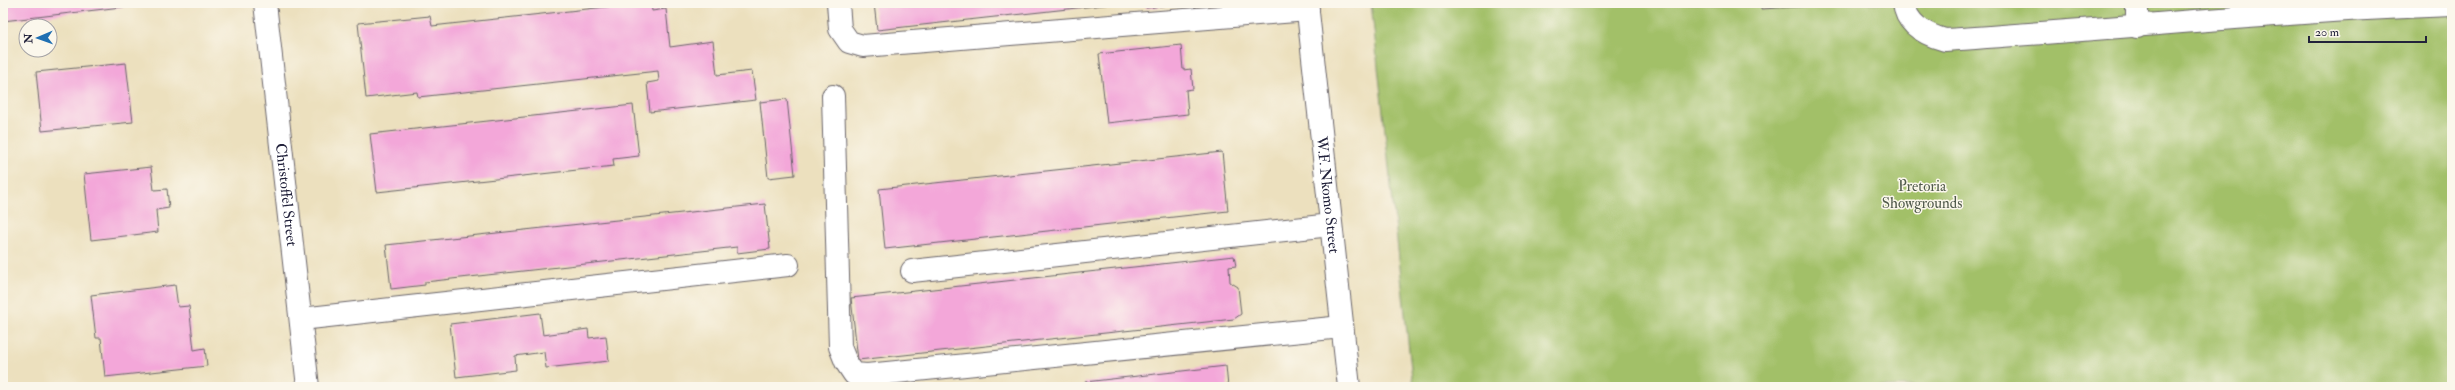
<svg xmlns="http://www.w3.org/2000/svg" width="2455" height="390" font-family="'IM FELL Double Pica',serif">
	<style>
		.green { fill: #a2c067; stroke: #627151 }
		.building { fill: #f3a7d9 }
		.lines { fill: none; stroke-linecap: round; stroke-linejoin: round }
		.minor-casing { stroke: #696469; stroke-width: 24 }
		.major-casing { stroke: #696469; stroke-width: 24 }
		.minor { stroke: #fff; stroke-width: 22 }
		.major { stroke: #fff; stroke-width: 22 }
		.labels { text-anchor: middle; stroke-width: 3; stroke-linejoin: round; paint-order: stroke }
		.park-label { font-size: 15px; fill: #4f594a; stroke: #fbf7ec }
		.street-label { font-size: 15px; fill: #22223b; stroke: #fbf7ec }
	</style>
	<rect width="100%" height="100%" fill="#fbf7ec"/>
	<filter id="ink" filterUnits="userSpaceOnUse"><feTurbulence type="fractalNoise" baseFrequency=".025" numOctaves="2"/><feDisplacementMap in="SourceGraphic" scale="8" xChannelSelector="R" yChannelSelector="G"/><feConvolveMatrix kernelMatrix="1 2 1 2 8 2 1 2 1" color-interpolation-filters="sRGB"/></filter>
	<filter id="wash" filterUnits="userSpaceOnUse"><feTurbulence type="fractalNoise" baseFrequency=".012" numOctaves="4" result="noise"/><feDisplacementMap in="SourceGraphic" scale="16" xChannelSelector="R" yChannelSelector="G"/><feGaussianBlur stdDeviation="0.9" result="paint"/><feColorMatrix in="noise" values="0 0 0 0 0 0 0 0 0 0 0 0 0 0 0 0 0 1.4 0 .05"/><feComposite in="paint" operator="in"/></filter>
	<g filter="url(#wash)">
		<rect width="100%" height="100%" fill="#ece0be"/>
		<polygon class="green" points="1371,3 2452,3 2452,387 1413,387"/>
		<g id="blocks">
			<g class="building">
				<polygon points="3,3 137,3 138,5 3,21"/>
				<polygon points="642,3 651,3 652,11 666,9 670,47 713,41 717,75 752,71 756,100 650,112 647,83 659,81 658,71 418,97 417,92 366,98 358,23 430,16 432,26"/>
				<polygon points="874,3 1113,3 1113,4 877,30"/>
				<polygon points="1145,3 1177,3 1178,4 1146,8"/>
				<polygon points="1761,3 1816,3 1816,6 1761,9"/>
				<polygon points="1181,45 1183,70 1191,69 1193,89 1186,90 1188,114 1107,123 1099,54"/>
				<polygon points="126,63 133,122 42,131 36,72"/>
				<polygon points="787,99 795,175 768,178 760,102"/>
				<polygon points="633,105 639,156 613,159 614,166 377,192 370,134"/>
				<polygon points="1222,152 1228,211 885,249 879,189"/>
				<polygon points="151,167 154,190 167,189 169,208 156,210 158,232 91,240 84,174"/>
				<polygon points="765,204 770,249 737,253 737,247 425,282 425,285 391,289 386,245"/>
				<polygon points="1234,256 1236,266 1229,267 1230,282 1238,287 1241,314 1234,319 858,360 851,298"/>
				<polygon points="175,285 178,307 189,306 194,350 205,348 207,366 105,377 101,338 96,338 91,295"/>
				<polygon points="540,313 543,335 588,329 589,338 606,336 609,361 546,368 544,352 515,356 516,370 456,377 450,324"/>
				<polygon points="1226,366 1228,387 1085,387 1085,382"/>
			</g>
		</g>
	</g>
	<g filter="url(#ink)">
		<use href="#blocks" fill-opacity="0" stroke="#696469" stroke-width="1"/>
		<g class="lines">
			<g class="minor-casing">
				<g id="minor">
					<path id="s1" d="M265 3 308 387"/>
					<polyline points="838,3 840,29 849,42 863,46 1308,10"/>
					<path d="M1904 3C1906 25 1927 35 1945 40 2114 29 2283 11 2452 5"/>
					<polyline points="2137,3 2137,27"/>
					<polyline points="833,96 840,347 846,362 854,374 867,375 1342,327"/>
					<polyline points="912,271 1331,225"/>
					<polyline points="301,319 788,265"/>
				</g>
			</g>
			<g class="major-casing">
				<g id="major">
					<path id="s2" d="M1307 3 1349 387"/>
				</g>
			</g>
			<use href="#minor" class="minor"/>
			<use href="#major" class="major"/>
		</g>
	</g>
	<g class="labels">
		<g class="park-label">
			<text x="1922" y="191">Pretoria<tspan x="1922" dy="17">Showgrounds</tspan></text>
		</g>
		<g class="street-label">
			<text dy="5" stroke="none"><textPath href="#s1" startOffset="193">Christoffel Street</textPath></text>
			<text dy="5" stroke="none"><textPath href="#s2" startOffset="193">W.F. Nkomo Street</textPath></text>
		</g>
	</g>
	<rect width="2455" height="390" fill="none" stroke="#fbf7ec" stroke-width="16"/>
	<g transform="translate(38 38) rotate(268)"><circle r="19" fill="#fbf7ec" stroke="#a4a2a5"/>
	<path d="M0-3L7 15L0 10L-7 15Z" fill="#1f6fb2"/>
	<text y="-6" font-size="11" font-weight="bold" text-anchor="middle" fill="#22223b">N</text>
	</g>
	<path d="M2309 36v6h117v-6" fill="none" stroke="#22223b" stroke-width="2"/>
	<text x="2315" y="36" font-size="12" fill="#22223b" stroke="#fbf7ec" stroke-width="3" paint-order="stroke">20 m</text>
</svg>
